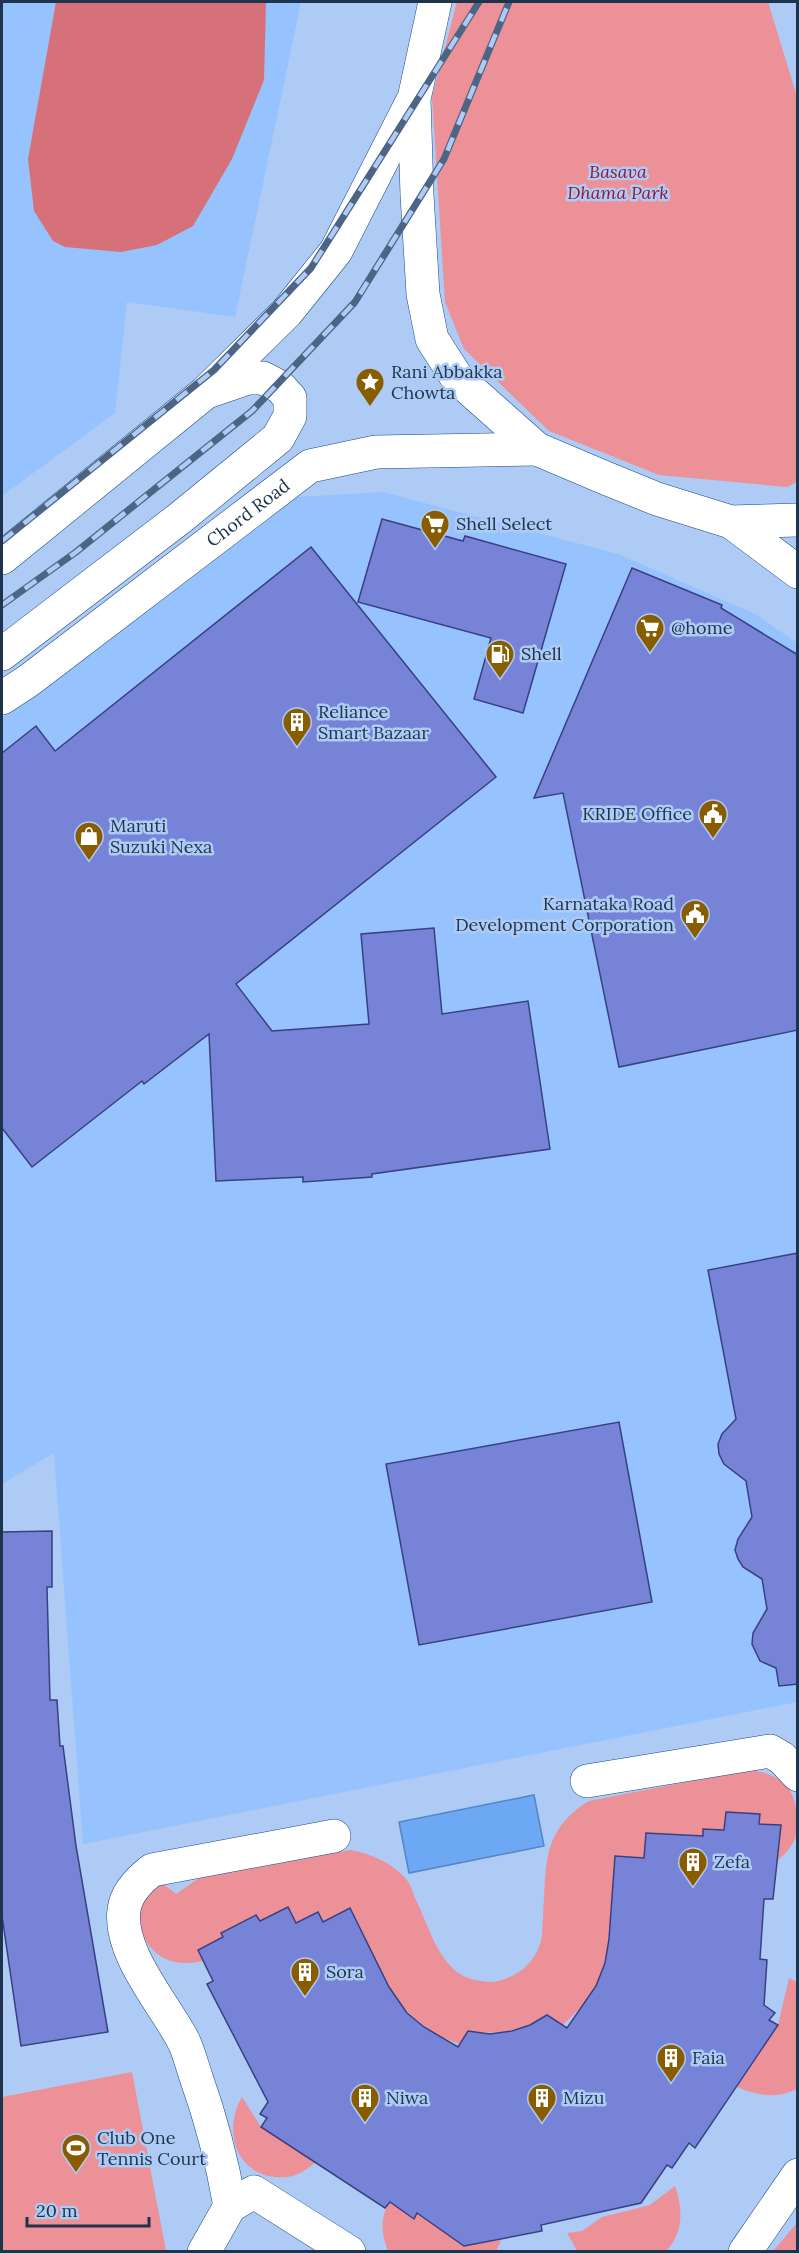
<svg xmlns="http://www.w3.org/2000/svg" width="799" height="2253" font-family="Lora,serif">
	<style>
		.built { fill: #96c3fd }
		.green { fill: #ed9198 }
		.forest { fill: #d67079 }
		.water { fill: #6da8f4; stroke: #5585c2; stroke-width: 1.5 }
		.building { fill: #7683d7; stroke: #394082; stroke-width: 1.5 }
		.lines { fill: none; stroke-linecap: round; stroke-linejoin: round }
		.minor-casing { stroke: #194983; stroke-width: 34 }
		.major-casing { stroke: #194983; stroke-width: 34 }
		.minor { stroke: #fff; stroke-width: 33 }
		.major { stroke: #fff; stroke-width: 33 }
		.rail-casing { stroke: #4d6584; stroke-width: 7 }
		.rail { stroke: #adcbf4; stroke-width: 4.5; stroke-dasharray: 14; stroke-linecap: butt }
		.labels { text-anchor: middle; stroke-width: 5; stroke-linejoin: round; paint-order: stroke }
		.park-label { font-size: 18px; font-style: italic; fill: #931733; stroke: #adcbf4 }
		.poi-label { font-size: 18px; fill: #1e334d; stroke: #adcbf4; text-anchor: start }
		.street-label { font-size: 18px; fill: #1e334d; stroke: #adcbf4 }
	</style>
	<rect width="100%" height="100%" fill="#adcbf4"/>
	<g class="built">
		<polygon points="2,2 301,2 235,317 127,302 115,413 2,496"/>
		<polygon points="383,492 618,554 755,614 797,643 797,1702 83,1844 54,1453 2,1484 2,718 296,497"/>
	</g>
	<g class="green">
		<polygon points="457,2 768,2 797,97 797,482 787,487 659,475 549,431 464,349 445,302 432,97"/>
		<path d="M747 1770C779 1772 797 1787 797 1820 798 1839 792 1848 778 1860L780 1825 759 1824 760 1814 726 1812 724 1830 703 1829V1836L646 1833 644 1858 615 1856C612 1898 615 1947 596 1986 588 2001 575 2013 563 2025L547 2015C521 2031 499 2035 469 2031L459 2044C391 2019 380 1969 350 1908L323 1922 296 1923 288 1907 260 1921 256 1915 221 1933 223 1937 198 1950 203 1961C194 1963 185 1964 175 1962 150 1957 132 1928 141 1903 144 1895 152 1886 157 1879L176 1894 199 1878 351 1850C372 1854 392 1863 406 1879 411 1885 413 1893 416 1900 430 1928 440 1973 475 1980 485 1982 494 1983 502 1980 521 1974 534 1962 540 1944 543 1935 542 1926 543 1917 547 1866 540 1831 589 1801Z"/>
		<path d="M789 1978 797 1982V2089C777 2099 758 2096 737 2087L778 2025Z"/>
		<polygon points="132,2072 166,2251 2,2251 2,2097"/>
		<path d="M242 2097 261 2127 316 2162C307 2169 298 2176 287 2177 240 2182 220 2134 242 2097Z"/>
		<path d="M675 2186C683 2208 684 2233 666 2251L578 2252 567 2233 582 2231 602 2217 650 2205Z"/>
		<path d="M390 2202 413 2218 417 2213 469 2245 501 2240 496 2252 388 2251C382 2236 379 2216 390 2202Z"/>
		<polygon points="797,2223 797,2251 773,2251"/>
	</g>
	<polygon class="forest" points="56,2 266,2 264,80 232,159 193,226 157,245 121,252 65,247 53,241 34,211 28,159"/>
	<polygon class="water" points="534,1795 544,1846 409,1873 399,1822"/>
	<g class="building">
		<polygon points="382,519 463,541 465,536 566,564 523,713 474,699 491,638 358,602"/>
		<polygon points="311,547 496,777 236,984 272,1031 369,1024 361,934 434,928 442,1014 528,1001 550,1149 372,1174 372,1177 303,1182 303,1177 216,1181 209,1034 144,1084 142,1081 32,1167 2,1128 2,753 36,726 55,751"/>
		<polygon points="632,568 722,605 721,608 798,655 798,1030 619,1067 563,793 534,798"/>
		<polygon points="798,1253 798,1684 779,1686 776,1668 760,1661 752,1644 753,1633 767,1609 762,1579 743,1567 738,1559 735,1550 738,1539 752,1517 746,1481 724,1464 719,1454 718,1444 722,1434 736,1419 708,1270"/>
		<polygon points="619,1422 652,1602 419,1645 386,1464"/>
		<polygon points="52,1531 52,1587 47,1587 50,1700 57,1700 60,1746 63,1746 76,1846 108,2032 21,2046 2,1916 2,1532"/>
		<polygon points="726,1812 760,1814 759,1824 781,1825 773,1899 764,1899 760,1959 767,1960 764,2005 775,2013 769,2020 778,2025 695,2148 689,2143 672,2168 667,2165 641,2203 541,2225 542,2231 464,2246 417,2213 414,2219 390,2202 385,2208 261,2127 267,2118 260,2114 268,2102 207,1984 213,1981 198,1950 223,1937 221,1933 256,1915 260,1921 288,1907 296,1923 318,1912 323,1922 350,1908 389,1987 407,2013 424,2027 458,2047 468,2031 490,2034 512,2031 530,2025 547,2015 567,2028 596,1986 605,1963 609,1939 615,1856 644,1858 646,1833 703,1836 703,1829 724,1830"/>
	</g>
	<g class="lines">
		<g class="minor-casing">
			<g id="minor">
				<polyline points="587,1781 770,1751 782,1758 798,1775"/>
				<path d="M230 2206C222 2161 211 2119 196 2077 192 2065 189 2053 184 2042 166 2006 118 1953 124 1910 126 1893 139 1880 152 1870L334 1836"/>
				<polyline points="204,2252 230,2206 254,2192 349,2252"/>
				<polyline points="745,2252 798,2175"/>
			</g>
		</g>
		<g class="major-casing">
			<g id="major">
				<polyline points="435,2 414,99 417,195 423,294 432,339 457,378 537,449 603,477 657,499 731,522 798,520"/>
				<polyline points="731,522 798,572"/>
				<polyline points="2,558 205,393 287,312 336,251 412,102"/>
				<polyline points="2,654 180,518 278,438 290,416 290,398 280,387 263,378 248,378 210,391"/>
				<path id="s1" d="M2 698 28 681 310 466 376 452 537 449"/>
			</g>
		</g>
		<use href="#minor" class="minor"/>
		<use href="#major" class="major"/>
		<g class="rail-casing">
			<g id="rail">
				<polyline points="2,541 214,370 311,268 479,2"/>
				<polyline points="2,605 76,552 252,411 355,302 444,159 509,2"/>
			</g>
		</g>
		<use href="#rail" class="rail"/>
	</g>
	<defs>
		<g id="sight-pin" transform="scale(1.5)"><path d="M0 17L-7.5 6A9.5 9.5 0 1 1 7.5 6Z" fill="#8a5c00" stroke="#adcbf4"/><path d="M0-6L1.8-2.2L6-1.7L2.9 1.2L3.7 5.4L0 3.3L-3.7 5.4L-2.9 1.2L-6-1.7L-1.8-2.2Z" fill="#fff"/></g>
		<g id="supermarket-pin" transform="scale(1.5)"><path d="M0 17L-7.5 6A9.5 9.5 0 1 1 7.5 6Z" fill="#8a5c00" stroke="#adcbf4"/><path d="M-6-5.5h2.5l.6 2H6L4.5 2H-2.5L-4.4-4H-6ZM-1.5 3.2a1.3 1.3 0 1 0 .1 0ZM3 3.2a1.3 1.3 0 1 0 .1 0Z" fill="#fff"/></g>
		<g id="fuel-pin" transform="scale(1.5)"><path d="M0 17L-7.5 6A9.5 9.5 0 1 1 7.5 6Z" fill="#8a5c00" stroke="#adcbf4"/><path d="M-5.5-6h7V0h2V4h1.3V-2.5L3-4.5l.8-.8L6-3V5H2.5V1h-1V6h-7ZM-4.2-4.7v3.2H.2V-4.7Z" fill="#fff"/></g>
		<g id="building-pin" transform="scale(1.5)"><path d="M0 17L-7.5 6A9.5 9.5 0 1 1 7.5 6Z" fill="#8a5c00" stroke="#adcbf4"/><path d="M-4-6H4V6H1V3H-1V6H-4ZM-2.5-4.3h1.7v1.8h-1.7ZM.8-4.3h1.7v1.8H.8ZM-2.5-1h1.7V.8h-1.7ZM.8-1h1.7V.8H.8Z" fill="#fff"/></g>
		<g id="civic-pin" transform="scale(1.5)"><path d="M0 17L-7.5 6A9.5 9.5 0 1 1 7.5 6Z" fill="#8a5c00" stroke="#adcbf4"/><path d="M-.6-6.5H3V-4.5H.6V-3L4-1V1h2V6H-6V1h2V-1L-.6-3ZM-1.2 2.5V6h2.4V2.5Z" fill="#fff"/></g>
		<g id="shop-pin" transform="scale(1.5)"><path d="M0 17L-7.5 6A9.5 9.5 0 1 1 7.5 6Z" fill="#8a5c00" stroke="#adcbf4"/><path d="M-5-2.5h2.3a2.7 3.5 0 0 1 5.4 0H5L5.5 6h-11ZM-1.5-2.5h3a1.5 2.3 0 0 0-3 0Z" fill="#fff"/></g>
		<g id="stadium-pin" transform="scale(1.5)"><path d="M0 17L-7.5 6A9.5 9.5 0 1 1 7.5 6Z" fill="#8a5c00" stroke="#adcbf4"/><path d="M0-5a6.5 5 0 1 0 0 10a6.5 5 0 1 0 0-10ZM-3.5-1.8h7v3.6h-7Z" fill="#fff"/></g>
	</defs>
	<g fill-rule="evenodd">
		<use href="#sight-pin" x="370" y="382"/>
		<use href="#supermarket-pin" x="435" y="524"/>
		<use href="#supermarket-pin" x="650" y="628"/>
		<use href="#fuel-pin" x="500" y="654"/>
		<use href="#building-pin" x="297" y="722"/>
		<use href="#civic-pin" x="713" y="814"/>
		<use href="#shop-pin" x="89" y="836"/>
		<use href="#civic-pin" x="695" y="914"/>
		<use href="#building-pin" x="693" y="1862"/>
		<use href="#building-pin" x="305" y="1972"/>
		<use href="#building-pin" x="671" y="2058"/>
		<use href="#building-pin" x="365" y="2098"/>
		<use href="#building-pin" x="542" y="2098"/>
		<use href="#stadium-pin" x="76" y="2148"/>
	</g>
	<g class="labels">
		<g class="park-label">
			<text x="618" y="178">Basava<tspan x="618" dy="21">Dhama Park</tspan></text>
		</g>
		<g class="poi-label">
			<text x="391" y="378">Rani Abbakka<tspan x="391" dy="21">Chowta</tspan></text>
			<text x="456" y="530">Shell Select</text>
			<text x="671" y="634">@home</text>
			<text x="521" y="660">Shell</text>
			<text x="318" y="718">Reliance<tspan x="318" dy="21">Smart Bazaar</tspan></text>
			<text x="692" y="820" text-anchor="end">KRIDE Office</text>
			<text x="110" y="832">Maruti<tspan x="110" dy="21">Suzuki Nexa</tspan></text>
			<text x="674" y="910" text-anchor="end">Karnataka Road<tspan x="674" dy="21">Development Corporation</tspan></text>
			<text x="714" y="1868">Zefa</text>
			<text x="326" y="1978">Sora</text>
			<text x="692" y="2064">Faia</text>
			<text x="386" y="2104">Niwa</text>
			<text x="563" y="2104">Mizu</text>
			<text x="97" y="2144">Club One<tspan x="97" dy="21">Tennis Court</tspan></text>
		</g>
		<g class="street-label">
			<text dy="6" stroke="none"><textPath href="#s1" startOffset="308">Chord Road</textPath></text>
		</g>
	</g>
	<rect width="799" height="2253" fill="none" stroke="#1e334d" stroke-width="6"/>
	<path d="M27 2217v9h122v-9" fill="none" stroke="#1e334d" stroke-width="3"/>
	<text x="36" y="2217" font-size="18" fill="#1e334d" stroke="#adcbf4" stroke-width="4.5" paint-order="stroke">20 m</text>
</svg>
